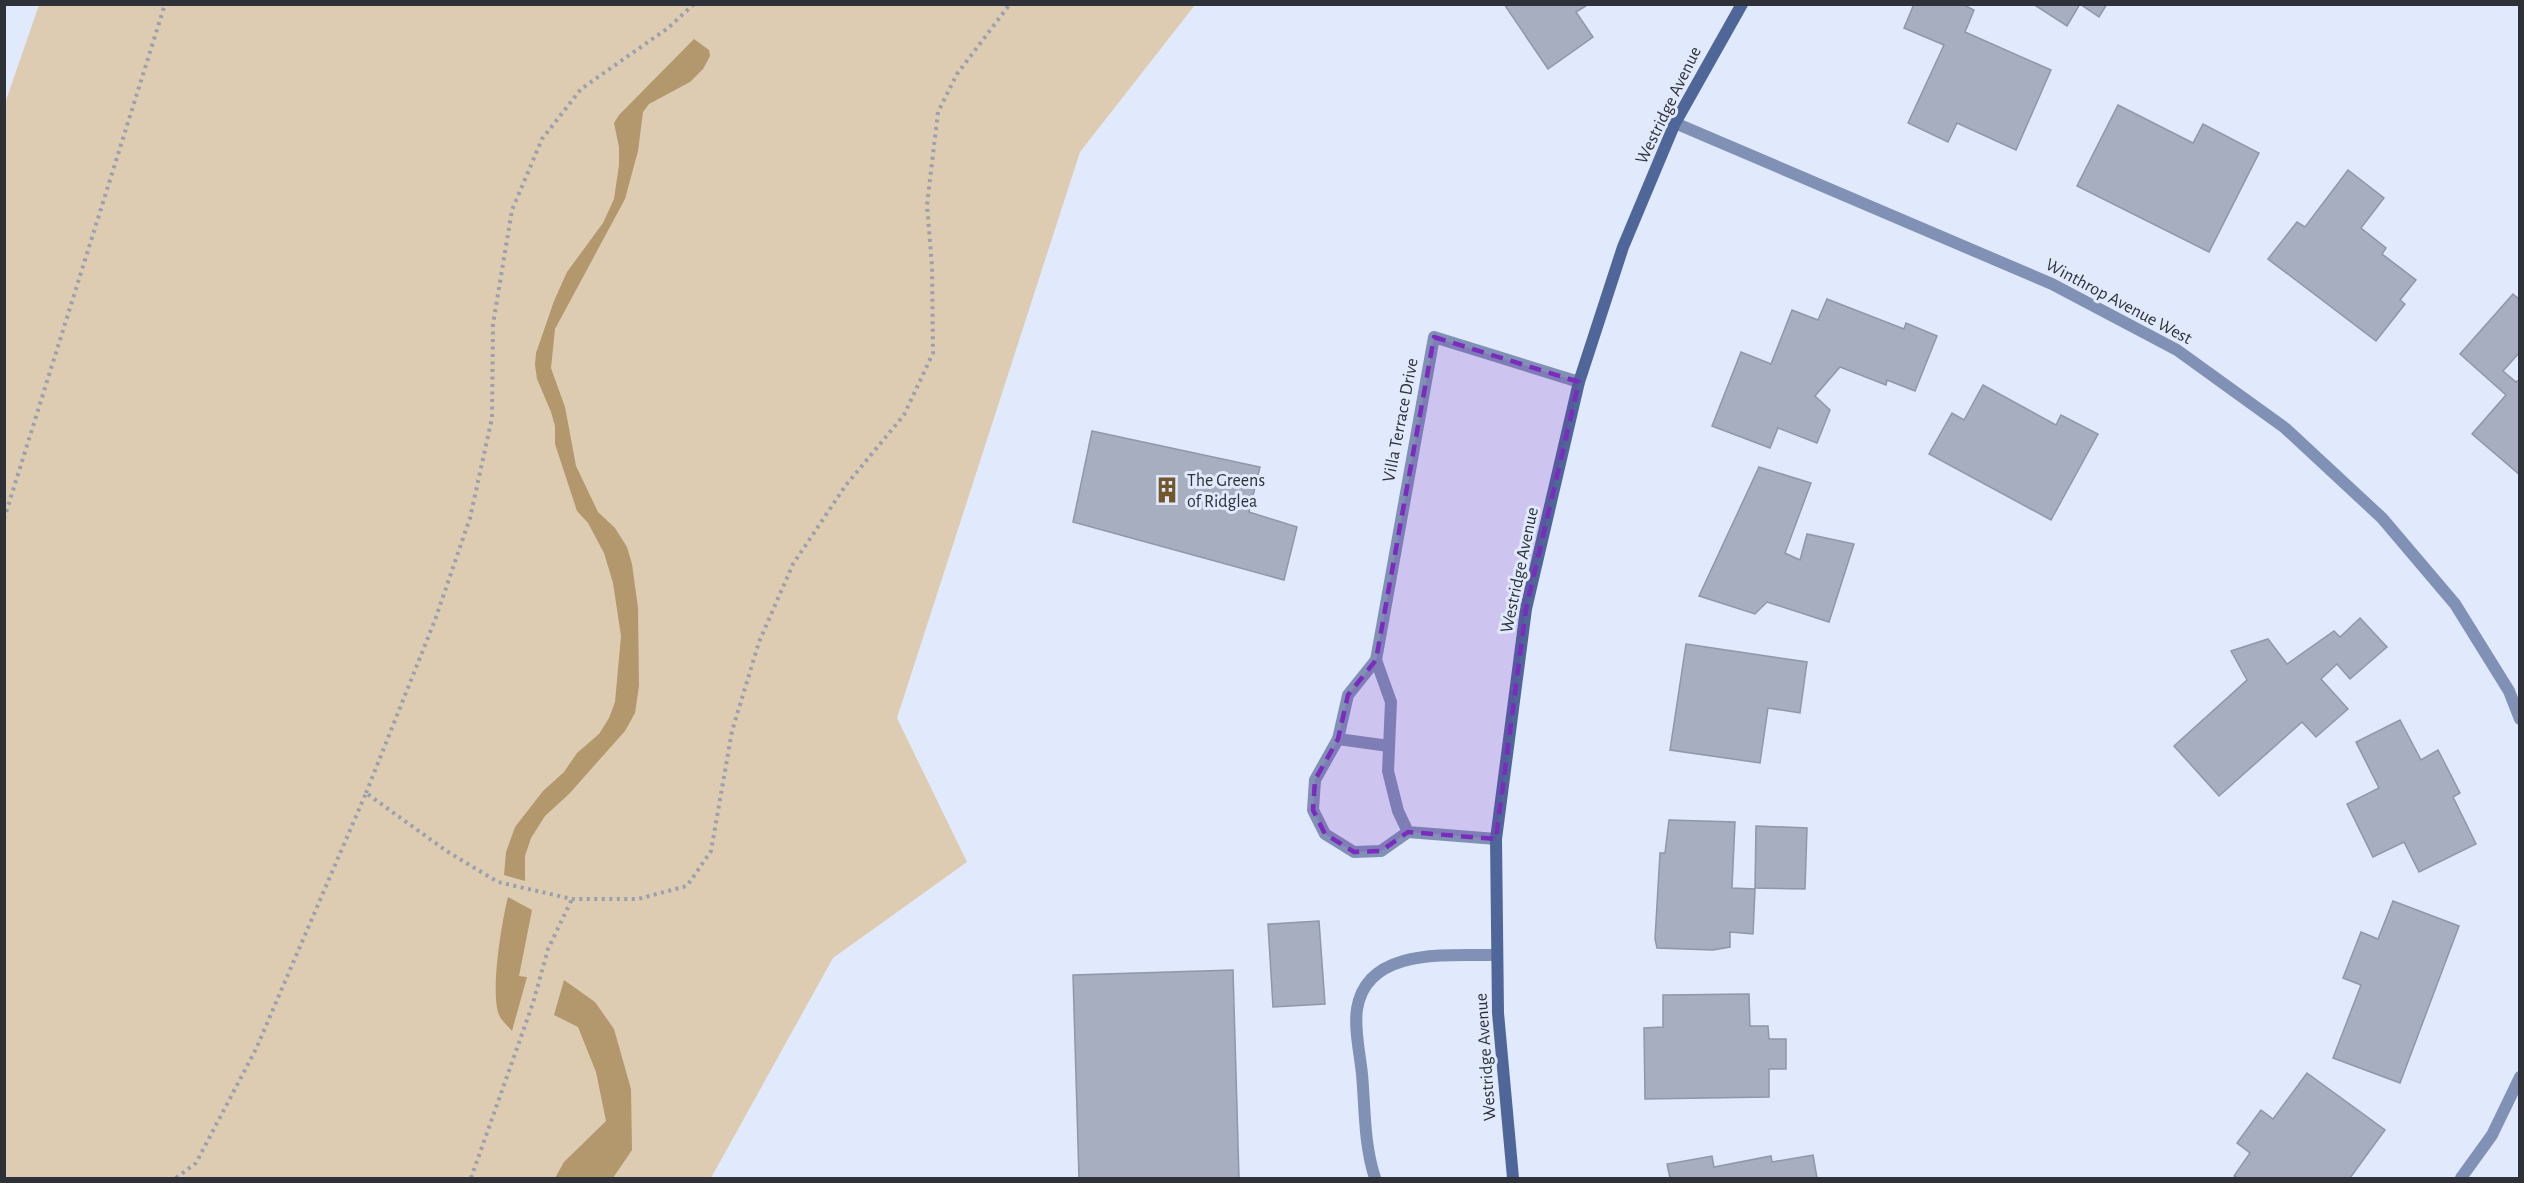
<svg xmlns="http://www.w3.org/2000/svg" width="2524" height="1183" font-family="'Alegreya Sans',sans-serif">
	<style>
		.green { fill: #ddccb1 }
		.water { fill: #b2986c }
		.building { fill: #a6aebf; stroke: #8f97a8; stroke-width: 1.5 }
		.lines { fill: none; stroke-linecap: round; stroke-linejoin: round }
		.path { stroke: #9aa0ae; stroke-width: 4; stroke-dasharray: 3 4.5; stroke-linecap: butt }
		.lane { stroke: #8091b5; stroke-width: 12 }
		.street { stroke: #8091b5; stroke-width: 12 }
		.secondary { stroke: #4f6699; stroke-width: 12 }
		.marked { fill: #7b2cbf; fill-opacity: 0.2; stroke: #7b2cbf; stroke-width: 4.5; stroke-dasharray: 12 8; stroke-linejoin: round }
		.labels { text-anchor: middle; stroke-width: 6; stroke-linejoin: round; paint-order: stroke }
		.street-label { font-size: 18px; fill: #2e3138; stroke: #e1eafc }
		.poi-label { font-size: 18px; fill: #2e3138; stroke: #e1eafc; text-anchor: start }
	</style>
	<rect width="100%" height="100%" fill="#e1eafc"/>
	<polygon class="green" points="39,5 1195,5 1080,152 897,718 967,862 833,958 711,1178 5,1178 4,106"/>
	<g class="water">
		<polygon points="694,39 709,50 710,56 703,69 690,82 649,104 643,112 638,151 625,199 555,329 551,368 565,407 576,466 598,512 615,528 627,547 632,564 638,608 639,686 635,713 625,731 569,794 545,816 531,838 525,856 525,881 504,875 506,852 515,827 543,791 564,772 577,753 599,734 609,718 615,702 621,636 613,583 604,553 588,523 577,511 555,444 555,426 551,412 537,379 535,365 536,353 554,301 567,272 603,223 614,199 619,165 619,147 614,123 619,115"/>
		<path d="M508 897 532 910 519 976 527 977 512 1031C508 1026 503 1022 500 1017 489 997 502 920 508 897Z"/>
		<polygon points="564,980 595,1002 614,1029 631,1089 632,1150 613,1178 555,1178 564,1162 606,1121 596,1072 578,1027 554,1015"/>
	</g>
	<g class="building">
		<polygon points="1504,4 1589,4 1576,12 1593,37 1548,69"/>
		<polygon points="1914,4 1962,4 1974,10 1965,32 2051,70 2016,150 1957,123 1948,142 1908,123 1944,45 1904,28"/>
		<polygon points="2033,4 2080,4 2067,26"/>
		<polygon points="2080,4 2107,4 2099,17"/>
		<polygon points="2118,105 2193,143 2203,124 2259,153 2209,252 2077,186"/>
		<polygon points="2348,170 2384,198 2361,228 2386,248 2382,254 2416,280 2400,300 2405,304 2376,341 2268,259 2297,222 2305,227"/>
		<polygon points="2513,294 2520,300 2520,352 2503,371 2516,382 2520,379 2520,475 2472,434 2506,395 2460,354"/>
		<polygon points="1827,299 1904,329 1906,323 1937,336 1915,391 1887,380 1886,385 1840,367 1815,396 1830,410 1817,443 1778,428 1770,448 1712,426 1741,352 1771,364 1792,310 1818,320"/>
		<polygon points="1983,385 2056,425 2061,415 2098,434 2051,520 1929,454 1952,413 1964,420"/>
		<polygon points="1092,431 1260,467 1249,512 1297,527 1284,580 1073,522"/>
		<polygon points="1759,467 1811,483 1785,553 1800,560 1807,534 1854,544 1829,622 1767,602 1755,614 1699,596"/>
		<polygon points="2360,618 2387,647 2350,679 2337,664 2321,679 2348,709 2316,737 2302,722 2219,796 2174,746 2247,680 2231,651 2268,639 2287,664 2334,631 2340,637"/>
		<polygon points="1686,644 1807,662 1800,713 1768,708 1760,763 1670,750"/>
		<polygon points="2400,720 2421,760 2438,750 2460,793 2453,797 2476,844 2419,872 2404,842 2373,857 2347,804 2379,788 2356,742"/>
		<polygon points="1669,820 1735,822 1732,888 1755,889 1753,934 1730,932 1730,947 1713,950 1657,948 1655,939 1660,853 1665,853"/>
		<polygon points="1756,826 1807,828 1805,889 1755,888"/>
		<polygon points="2393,901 2459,926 2400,1083 2333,1058 2361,985 2343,978 2361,932 2378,939"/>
		<polygon points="1319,921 1325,1004 1273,1007 1268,924"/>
		<polygon points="1233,970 1239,1178 1079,1178 1073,975"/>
		<polygon points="1749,994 1750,1026 1768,1026 1769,1039 1786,1039 1786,1069 1769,1069 1769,1097 1645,1099 1644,1028 1663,1027 1663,995"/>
		<polygon points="2307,1073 2385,1130 2350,1178 2238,1178 2234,1176 2250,1153 2237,1143 2261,1110 2273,1119"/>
		<polygon points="1813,1155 1817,1178 1670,1178 1667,1164 1712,1156 1714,1167 1771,1156 1772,1162"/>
	</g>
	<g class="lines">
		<g class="path">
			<polyline points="4,519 165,4"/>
			<polyline points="366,793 435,620 470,518 492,418 493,324 512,210 542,139 581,89 668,28 694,4"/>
			<polyline points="176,1178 196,1163 256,1049 366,793 448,852 498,882 572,899 638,899 687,886 711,851 732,731 759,642 793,564 846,485 904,415 933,353 932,266 927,205 938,112 957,74 1010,4"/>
			<polyline points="471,1178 533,1003 548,949 572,899"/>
		</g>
		<path class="lane" d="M1375 1178C1364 1145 1365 1108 1362 1074 1360 1054 1354 1029 1357 1009 1367 946 1450 956 1497 955"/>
		<g class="street">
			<polyline points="1675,123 2052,284 2177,350 2285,428 2382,518 2455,604 2509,691 2520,719"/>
			<polyline points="1376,660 1434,337 1579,382"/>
			<polyline points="1338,739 1389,746"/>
			<polyline points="1408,832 1398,811 1388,771 1391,702 1376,660 1348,695 1338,739 1315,780 1313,810 1325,834 1354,852 1381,851 1408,832 1496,839"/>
			<polyline points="2461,1178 2492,1135 2520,1077"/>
		</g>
		<polyline class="secondary" points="1513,1178 1498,1013 1496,839 1526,609 1579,382 1623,247 1675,123 1742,4"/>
	</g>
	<path class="marked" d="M1434 337 1579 382 1526 609 1496 839 1408 832 1381 851 1354 852 1325 834 1313 810 1315 780 1338 739 1348 695 1376 660Z"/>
	<defs>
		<g id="building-bare" transform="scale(2.07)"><path d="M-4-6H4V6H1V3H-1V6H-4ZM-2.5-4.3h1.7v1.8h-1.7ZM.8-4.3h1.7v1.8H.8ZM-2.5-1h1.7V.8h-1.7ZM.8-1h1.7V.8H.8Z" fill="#715729" stroke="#e1eafc" stroke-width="2.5" paint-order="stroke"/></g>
	</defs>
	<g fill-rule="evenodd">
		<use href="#building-bare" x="1167" y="490"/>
	</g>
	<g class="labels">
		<g class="street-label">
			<text transform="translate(1668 105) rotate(-64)" y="6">Westridge Avenue</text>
			<text transform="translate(2119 301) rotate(28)" y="6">Winthrop Avenue West</text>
			<text transform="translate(1400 420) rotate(-79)" y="6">Villa Terrace Drive</text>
			<text transform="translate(1519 570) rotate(-78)" y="6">Westridge Avenue</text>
			<text transform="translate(1485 1057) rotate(-94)" y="6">Westridge Avenue</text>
		</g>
		<g class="poi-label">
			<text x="1187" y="486">The Greens<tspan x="1187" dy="21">of Ridglea</tspan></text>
		</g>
	</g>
	<rect width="2524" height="1183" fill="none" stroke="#2e3138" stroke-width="12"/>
</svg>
